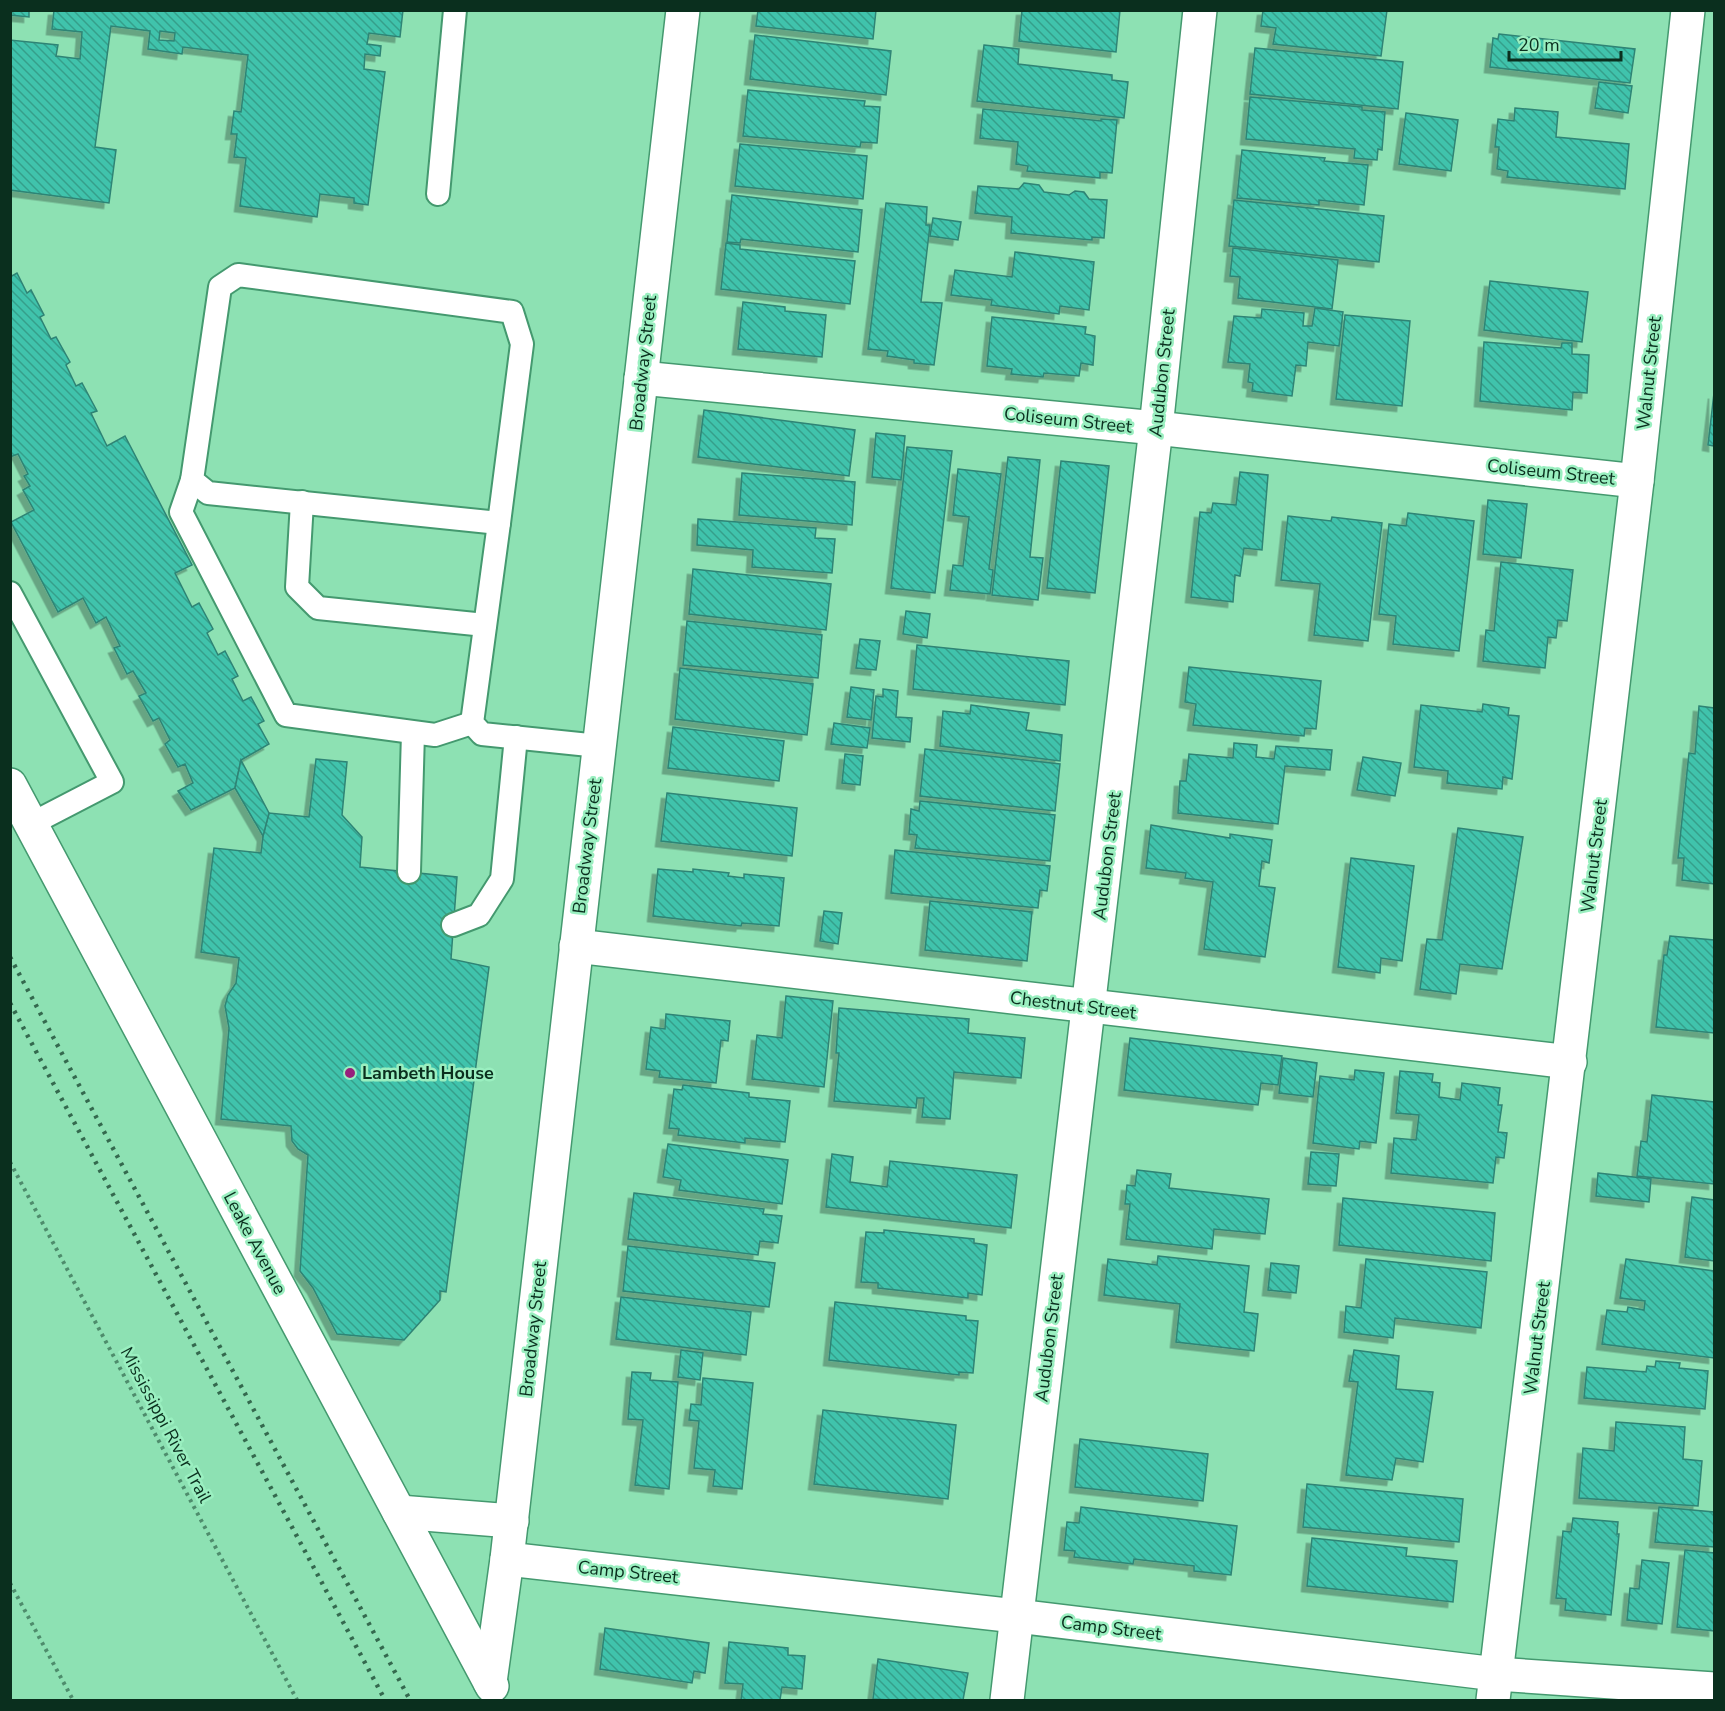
<svg xmlns="http://www.w3.org/2000/svg" width="1725" height="1711" font-family="'Nunito Sans',sans-serif">
	<style>
		.building { fill: url(#building-back-hatch); stroke: #2f8475; stroke-width: 1.5; fill-rule: evenodd; filter: url(#shadow) }
		.lines { fill: none; stroke-linecap: round; stroke-linejoin: round }
		.lane-casing { stroke: #44996f; stroke-width: 26 }
		.street-casing { stroke: #44996f; stroke-width: 36 }
		.secondary-casing { stroke: #44996f; stroke-width: 36 }
		.path { stroke: #4e8c6c; stroke-width: 4; stroke-dasharray: 3 4.5; stroke-linecap: butt }
		.lane { stroke: #fff; stroke-width: 22 }
		.street { stroke: #fff; stroke-width: 33 }
		.secondary { stroke: #fff; stroke-width: 33 }
		.rail { stroke: #34694e; stroke-width: 4.5; stroke-dasharray: 3 6; stroke-linecap: butt }
		.poi-dot { fill: #97207c; stroke: #9aefc0; stroke-width: 2 }
		.labels { text-anchor: middle; stroke-width: 5; stroke-linejoin: round; paint-order: stroke }
		.street-label { font-size: 18px; fill: #0a2f1e; stroke: #9aefc0 }
		.poi-label { font-size: 18px; font-weight: bold; fill: #0a2f1e; stroke: #9aefc0; text-anchor: start }
	</style>
	<defs>
		<pattern id="building-back-hatch" width="6" height="6" patternUnits="userSpaceOnUse" patternTransform="scale(1.5)"><rect width="6" height="6" fill="#40c3ac"/><path d="M-1 5l2 2M0 0l6 6M5-1l2 2" fill="none" stroke="#349f8b"/></pattern>
		<filter id="shadow"><feDropShadow dx="-5.5" dy="5.5" stdDeviation="0" flood-color="#0004"/></filter>
	</defs>
	<rect width="100%" height="100%" fill="#8de1b3"/>
	<g class="building">
		<polygon points="10,10 29,10 29,17 10,15"/>
		<path d="M54 10H403L400 37 369 33 367 44 381 46 380 56 365 54 364 69 385 72 368 205 354 203V198L320 194 317 217 240 206 246 158 234 157 237 134H231L234 111 241 112 248 55 183 47 182 54 148 49 150 31 111 26 95 147 116 150 109 203 10 190V40L58 45 56 56 80 59 82 32 52 29ZM160 31 175 33 174 41 159 40Z"/>
		<polygon points="758,10 876,10 873,39 756,26"/>
		<polygon points="1022,10 1120,10 1116,52 1019,41"/>
		<polygon points="1263,10 1387,10 1381,56 1273,44 1276,28 1261,26"/>
		<polygon points="1499,34 1635,49 1630,83 1490,67 1493,38 1498,39"/>
		<polygon points="755,35 891,51 886,95 750,79"/>
		<polygon points="984,45 1019,49 1018,64 1112,75 1112,80 1128,82 1124,118 977,101"/>
		<polygon points="1255,48 1403,62 1398,109 1250,94"/>
		<polygon points="1599,82 1632,86 1628,113 1595,108"/>
		<polygon points="748,90 865,101 864,106 880,107 877,143 861,142 860,147 743,136"/>
		<polygon points="1250,97 1362,107 1362,110 1385,112 1382,150 1378,149 1377,160 1354,158 1355,149 1246,139"/>
		<polygon points="1515,108 1558,112 1556,137 1629,144 1625,189 1507,177 1508,171 1497,169 1499,147 1495,147 1498,119 1514,121"/>
		<polygon points="983,109 1101,121 1101,119 1117,120 1112,173 1100,172 1100,178 1027,171 1028,166 1016,164 1018,142 980,138"/>
		<polygon points="1406,113 1458,120 1451,171 1399,164"/>
		<polygon points="740,144 867,156 863,199 735,186"/>
		<polygon points="1242,150 1325,158 1324,161 1368,165 1364,205 1319,200 1319,205 1237,198"/>
		<polygon points="1024,183 1039,185 1044,192 1069,195 1075,191 1084,192 1089,199 1107,200 1104,238 1092,237 1092,240 1011,233 1012,217 975,213 978,186 1019,189"/>
		<polygon points="732,195 862,210 858,252 741,239 740,243 727,242"/>
		<polygon points="1234,200 1384,216 1379,262 1229,246"/>
		<polygon points="886,203 927,207 926,225 930,225 921,302 942,303 934,365 914,363 914,360 887,356 888,351 868,349"/>
		<polygon points="933,218 961,222 958,240 930,236"/>
		<polygon points="726,243 740,245 740,249 855,261 850,304 721,289"/>
		<polygon points="1233,248 1338,260 1332,309 1238,298 1240,277 1230,276"/>
		<polygon points="1015,252 1094,262 1089,310 1060,306 1059,314 991,305 992,300 951,295 955,270 1012,277"/>
		<polygon points="17,273 27,293 31,290 44,315 40,317 51,339 56,337 70,362 66,365 76,386 82,383 97,411 91,413 107,446 125,436 192,565 175,573 192,607 199,603 213,629 207,633 218,655 225,651 238,676 232,679 243,701 251,697 264,721 258,724 269,744 241,760 235,788 191,810 178,791 193,783 185,764 178,767 165,744 170,740 159,718 153,721 139,696 146,693 133,671 127,674 114,648 120,646 106,617 96,623 83,598 58,612 11,522 34,510 23,490 30,486 24,476 28,474 18,454 10,457 10,277"/>
		<polygon points="1490,281 1588,292 1582,342 1484,330"/>
		<polygon points="743,302 785,307 785,311 826,315 822,357 738,349"/>
		<polygon points="1315,308 1343,312 1339,346 1308,342 1306,366 1296,365 1292,396 1252,391 1253,383 1248,382 1250,364 1228,362 1234,316 1261,318 1262,309 1304,313 1303,326 1312,326"/>
		<polygon points="1345,315 1410,321 1402,406 1336,399"/>
		<polygon points="992,317 1086,327 1085,334 1095,336 1093,365 1081,363 1079,376 1044,373 1043,377 1011,374 1012,369 987,366"/>
		<polygon points="1484,342 1561,348 1562,343 1572,343 1572,354 1589,355 1587,393 1573,392 1572,410 1480,401"/>
		<polygon points="1714,393 1714,446 1708,445"/>
		<polygon points="704,410 855,430 849,476 698,457"/>
		<polygon points="876,433 905,436 901,480 872,477"/>
		<polygon points="907,447 952,451 935,593 891,588"/>
		<polygon points="1008,457 1040,460 1030,557 1043,558 1038,600 992,595"/>
		<polygon points="1061,461 1109,466 1095,593 1047,588"/>
		<polygon points="958,469 1001,474 989,569 993,570 990,594 950,590 953,565 963,566 969,517 953,515"/>
		<polygon points="1240,472 1268,475 1262,550 1244,548 1240,576 1235,575 1233,602 1191,597 1200,512 1211,513 1213,503 1236,505"/>
		<polygon points="742,473 855,482 852,525 739,515"/>
		<polygon points="1488,500 1527,504 1521,558 1483,554"/>
		<polygon points="1408,513 1474,521 1459,651 1393,644 1396,616 1379,614 1389,524 1406,526"/>
		<polygon points="1288,516 1331,521 1332,517 1382,523 1368,641 1314,635 1320,584 1281,580"/>
		<polygon points="698,519 816,528 815,538 835,539 832,573 752,567 753,550 697,545"/>
		<polygon points="1501,562 1573,570 1567,621 1558,620 1556,638 1548,637 1545,668 1483,661 1486,630 1494,631"/>
		<polygon points="693,569 831,584 826,630 689,614"/>
		<polygon points="906,611 930,614 927,638 903,634"/>
		<polygon points="687,621 822,635 818,678 683,665"/>
		<polygon points="860,639 880,641 876,670 856,668"/>
		<polygon points="917,645 1069,661 1065,705 913,689"/>
		<polygon points="1189,667 1321,681 1316,729 1305,728 1304,736 1193,725 1196,704 1185,702"/>
		<polygon points="680,668 813,684 807,735 675,719"/>
		<polygon points="851,687 874,690 871,720 847,717"/>
		<polygon points="883,689 898,691 896,717 912,718 910,742 872,738 876,696 883,697"/>
		<polygon points="1483,704 1509,708 1508,715 1519,716 1512,779 1503,777 1502,789 1447,783 1448,771 1414,767 1421,705 1482,712"/>
		<polygon points="971,705 1029,713 1026,730 1062,735 1060,761 940,746 943,711 970,714"/>
		<polygon points="1699,706 1714,708 1714,884 1682,880 1684,858 1678,858 1689,753 1695,754"/>
		<polygon points="834,723 870,728 867,748 831,744"/>
		<polygon points="673,727 784,741 779,781 668,768"/>
		<polygon points="1234,743 1257,745 1256,757 1274,759 1276,746 1332,750 1330,770 1285,766 1278,824 1178,813 1180,781 1186,781 1189,754 1233,758"/>
		<polygon points="925,749 1060,764 1055,811 920,796"/>
		<polygon points="845,754 863,756 860,785 842,783"/>
		<polygon points="1363,757 1401,763 1395,796 1357,790"/>
		<polygon points="316,759 347,762 342,815 362,837 360,867 457,877 451,959 489,967 446,1292 440,1291 440,1300 404,1340 337,1334 313,1288 300,1271 308,1155 298,1149 292,1141 291,1126 221,1119 229,1028 225,1006 228,995 236,983 239,958 201,952 214,848 261,853 263,836 269,813 309,817"/>
		<polygon points="241,760 269,813 263,836 235,788"/>
		<polygon points="667,793 797,808 792,856 661,841"/>
		<polygon points="920,801 1055,815 1050,861 915,848 917,835 909,834 911,809 919,811"/>
		<polygon points="1151,825 1230,838 1230,834 1272,840 1269,863 1262,861 1259,886 1275,888 1265,957 1204,949 1213,882 1185,878 1186,873 1146,868"/>
		<polygon points="1458,828 1523,837 1502,969 1460,964 1456,994 1420,989 1427,939 1442,940"/>
		<polygon points="895,850 1050,866 1047,891 1040,890 1038,908 891,893"/>
		<polygon points="1351,858 1414,866 1402,961 1381,958 1380,973 1338,967"/>
		<polygon points="658,869 693,872 693,869 729,873 728,876 744,878 744,874 784,878 779,926 742,923 741,926 653,916"/>
		<polygon points="930,901 1032,912 1027,961 925,950"/>
		<polygon points="824,911 842,913 838,944 820,941"/>
		<polygon points="1670,936 1714,940 1714,1033 1656,1027 1664,955 1667,955"/>
		<polygon points="786,996 833,1001 824,1087 752,1079 757,1035 782,1038"/>
		<polygon points="839,1008 969,1019 968,1033 1025,1038 1021,1078 954,1072 950,1119 922,1117 924,1098 917,1098 916,1108 834,1101 839,1053 836,1053"/>
		<polygon points="666,1014 730,1021 728,1041 721,1040 716,1083 659,1077 660,1071 646,1069 651,1027 665,1029"/>
		<polygon points="1130,1038 1282,1056 1278,1085 1261,1083 1258,1105 1124,1090"/>
		<polygon points="1283,1058 1317,1063 1313,1097 1279,1093"/>
		<polygon points="1355,1070 1384,1073 1376,1143 1360,1141 1359,1149 1313,1143 1320,1076 1354,1080"/>
		<polygon points="1400,1071 1433,1074 1432,1082 1440,1083 1439,1097 1460,1100 1462,1083 1500,1088 1498,1105 1502,1105 1498,1132 1507,1133 1504,1158 1496,1157 1493,1183 1391,1173 1394,1138 1416,1140 1419,1115 1396,1113"/>
		<polygon points="683,1085 749,1093 749,1097 790,1101 785,1142 745,1138 745,1143 678,1135 679,1129 669,1128 674,1089 682,1090"/>
		<polygon points="1652,1095 1714,1102 1714,1184 1637,1176 1641,1141 1647,1142"/>
		<polygon points="668,1144 788,1160 782,1204 679,1190 681,1180 663,1177"/>
		<polygon points="1311,1152 1339,1154 1336,1186 1308,1184"/>
		<polygon points="832,1154 853,1157 850,1182 887,1187 890,1161 1017,1175 1011,1228 826,1207"/>
		<polygon points="1137,1170 1171,1174 1169,1188 1269,1199 1265,1234 1214,1229 1212,1249 1126,1239 1130,1204 1125,1204 1127,1185 1135,1186"/>
		<polygon points="1598,1173 1651,1179 1649,1202 1596,1196"/>
		<polygon points="634,1193 764,1209 763,1214 782,1216 778,1243 760,1241 758,1255 628,1239"/>
		<polygon points="1692,1197 1714,1200 1714,1261 1685,1257"/>
		<polygon points="1343,1198 1495,1213 1491,1261 1339,1245"/>
		<polygon points="884,1230 974,1239 974,1243 987,1245 982,1295 968,1293 968,1298 878,1288 878,1283 861,1282 866,1232 884,1233"/>
		<polygon points="628,1246 775,1263 769,1307 623,1291"/>
		<polygon points="1158,1256 1249,1266 1244,1312 1258,1314 1254,1351 1176,1342 1180,1304 1104,1295 1108,1259 1157,1265"/>
		<polygon points="1366,1259 1487,1272 1481,1328 1395,1318 1393,1338 1344,1332 1346,1306 1361,1308"/>
		<polygon points="1626,1259 1714,1271 1714,1358 1602,1344 1607,1310 1627,1312 1628,1307 1644,1310 1645,1301 1620,1298"/>
		<polygon points="1271,1263 1299,1266 1296,1293 1268,1290"/>
		<polygon points="621,1297 751,1312 746,1355 616,1339"/>
		<polygon points="835,1302 966,1316 966,1320 978,1321 973,1373 959,1372 959,1375 829,1360"/>
		<polygon points="681,1350 703,1353 700,1380 678,1377"/>
		<polygon points="1354,1350 1399,1356 1396,1389 1433,1392 1423,1462 1396,1458 1392,1480 1346,1475 1358,1382 1349,1381"/>
		<polygon points="1656,1361 1680,1363 1679,1368 1708,1371 1705,1409 1584,1398 1587,1367 1646,1372 1647,1366 1655,1367"/>
		<polygon points="632,1372 651,1373 650,1380 678,1382 669,1489 635,1485 643,1420 628,1419"/>
		<polygon points="703,1378 753,1383 742,1489 713,1486 715,1470 694,1468 699,1421 689,1420 691,1404 701,1405"/>
		<polygon points="823,1410 956,1425 948,1499 814,1484"/>
		<polygon points="1616,1422 1685,1427 1683,1459 1702,1461 1698,1506 1579,1498 1583,1448 1614,1451"/>
		<polygon points="1080,1439 1208,1454 1203,1501 1075,1487"/>
		<polygon points="1307,1484 1463,1499 1459,1542 1303,1527"/>
		<polygon points="1081,1507 1237,1526 1231,1575 1194,1571 1194,1566 1134,1559 1133,1564 1074,1557 1075,1551 1064,1550 1067,1522 1079,1523"/>
		<polygon points="1659,1507 1714,1512 1714,1547 1655,1542"/>
		<polygon points="1573,1518 1618,1522 1617,1534 1619,1534 1611,1615 1565,1610 1566,1599 1556,1598 1563,1531 1571,1532"/>
		<polygon points="1312,1538 1407,1548 1406,1556 1457,1561 1453,1602 1307,1586"/>
		<polygon points="1685,1550 1714,1553 1714,1631 1677,1627"/>
		<polygon points="1642,1560 1669,1563 1662,1624 1627,1620 1630,1588 1639,1589"/>
		<polygon points="605,1628 709,1643 705,1673 694,1671 692,1683 600,1669"/>
		<polygon points="729,1642 788,1648 788,1655 805,1656 802,1689 782,1687 780,1700 741,1700 743,1684 725,1683"/>
		<polygon points="878,1659 968,1673 963,1700 889,1700 873,1699"/>
	</g>
	<g class="lines">
		<g class="lane-casing">
			<g id="lane">
				<polyline points="438,194 455,10"/>
				<polygon points="238,275 512,312 522,344 499,523 208,493 192,480 220,287"/>
				<polyline points="192,480 181,512 286,715 435,735 472,723"/>
				<polyline points="302,502 297,587 318,608 485,625"/>
				<polyline points="499,523 472,723 482,734 599,746"/>
				<polyline points="10,593 112,782 31,824"/>
				<polyline points="409,872 413,733"/>
				<polyline points="453,925 479,915 502,879 516,737"/>
			</g>
		</g>
		<g class="street-casing">
			<g id="street">
				<polyline points="641,378 1156,428 1637,481"/>
				<polyline points="576,946 1570,1062"/>
				<polyline points="399,1512 512,1521"/>
				<polyline points="507,1559 1016,1616 1496,1674 1714,1689"/>
				<polyline points="1007,1700 1156,428 1200,10"/>
				<polyline points="1493,1700 1637,481 1688,10"/>
			</g>
		</g>
		<g class="secondary-casing">
			<g id="secondary">
				<polyline points="10,785 492,1686"/>
				<polyline points="490,1682 507,1559 683,10"/>
			</g>
		</g>
		<g class="path">
			<polyline points="10,1162 297,1700"/>
			<polyline points="10,1583 73,1700"/>
		</g>
		<use href="#lane" class="lane"/>
		<use href="#street" class="street"/>
		<use href="#secondary" class="secondary"/>
		<g class="rail">
			<polyline points="10,957 410,1700"/>
			<polyline points="10,1003 385,1700"/>
		</g>
	</g>
	<circle class="poi-dot" cx="350" cy="1073" r="6"/>
	<g class="labels">
		<g class="street-label">
			<text transform="translate(643 363) rotate(-84)" y="6">Broadway Street</text>
			<text transform="translate(1162 373) rotate(-84)" y="6">Audubon Street</text>
			<text transform="translate(1649 373) rotate(-84)" y="6">Walnut Street</text>
			<text transform="translate(1068 420) rotate(6)" y="6">Coliseum Street</text>
			<text transform="translate(1551 472) rotate(6)" y="6">Coliseum Street</text>
			<text transform="translate(587 846) rotate(-83)" y="6">Broadway Street</text>
			<text transform="translate(1107 856) rotate(-83)" y="6">Audubon Street</text>
			<text transform="translate(1594 856) rotate(-83)" y="6">Walnut Street</text>
			<text transform="translate(1073 1005) rotate(7)" y="6">Chestnut Street</text>
			<text transform="translate(255 1243) rotate(62)" y="6">Leake Avenue</text>
			<text transform="translate(533 1329) rotate(-84)" y="6">Broadway Street</text>
			<text transform="translate(1049 1338) rotate(-83)" y="6">Audubon Street</text>
			<text transform="translate(1537 1338) rotate(-83)" y="6">Walnut Street</text>
			<text transform="translate(166 1425) rotate(62)" y="6">Mississippi River Trail</text>
			<text transform="translate(628 1572) rotate(6)" y="6">Camp Street</text>
			<text transform="translate(1111 1628) rotate(7)" y="6">Camp Street</text>
		</g>
		<g class="poi-label">
			<text x="362" y="1079">Lambeth House</text>
		</g>
	</g>
	<rect width="1725" height="1711" fill="none" stroke="#0a2f1e" stroke-width="24"/>
	<path d="M1509 51v9h112v-9" fill="none" stroke="#0a2f1e" stroke-width="3"/>
	<text x="1518" y="51" font-size="18" fill="#0a2f1e" stroke="#9aefc0" stroke-width="4.5" paint-order="stroke">20 m</text>
</svg>
